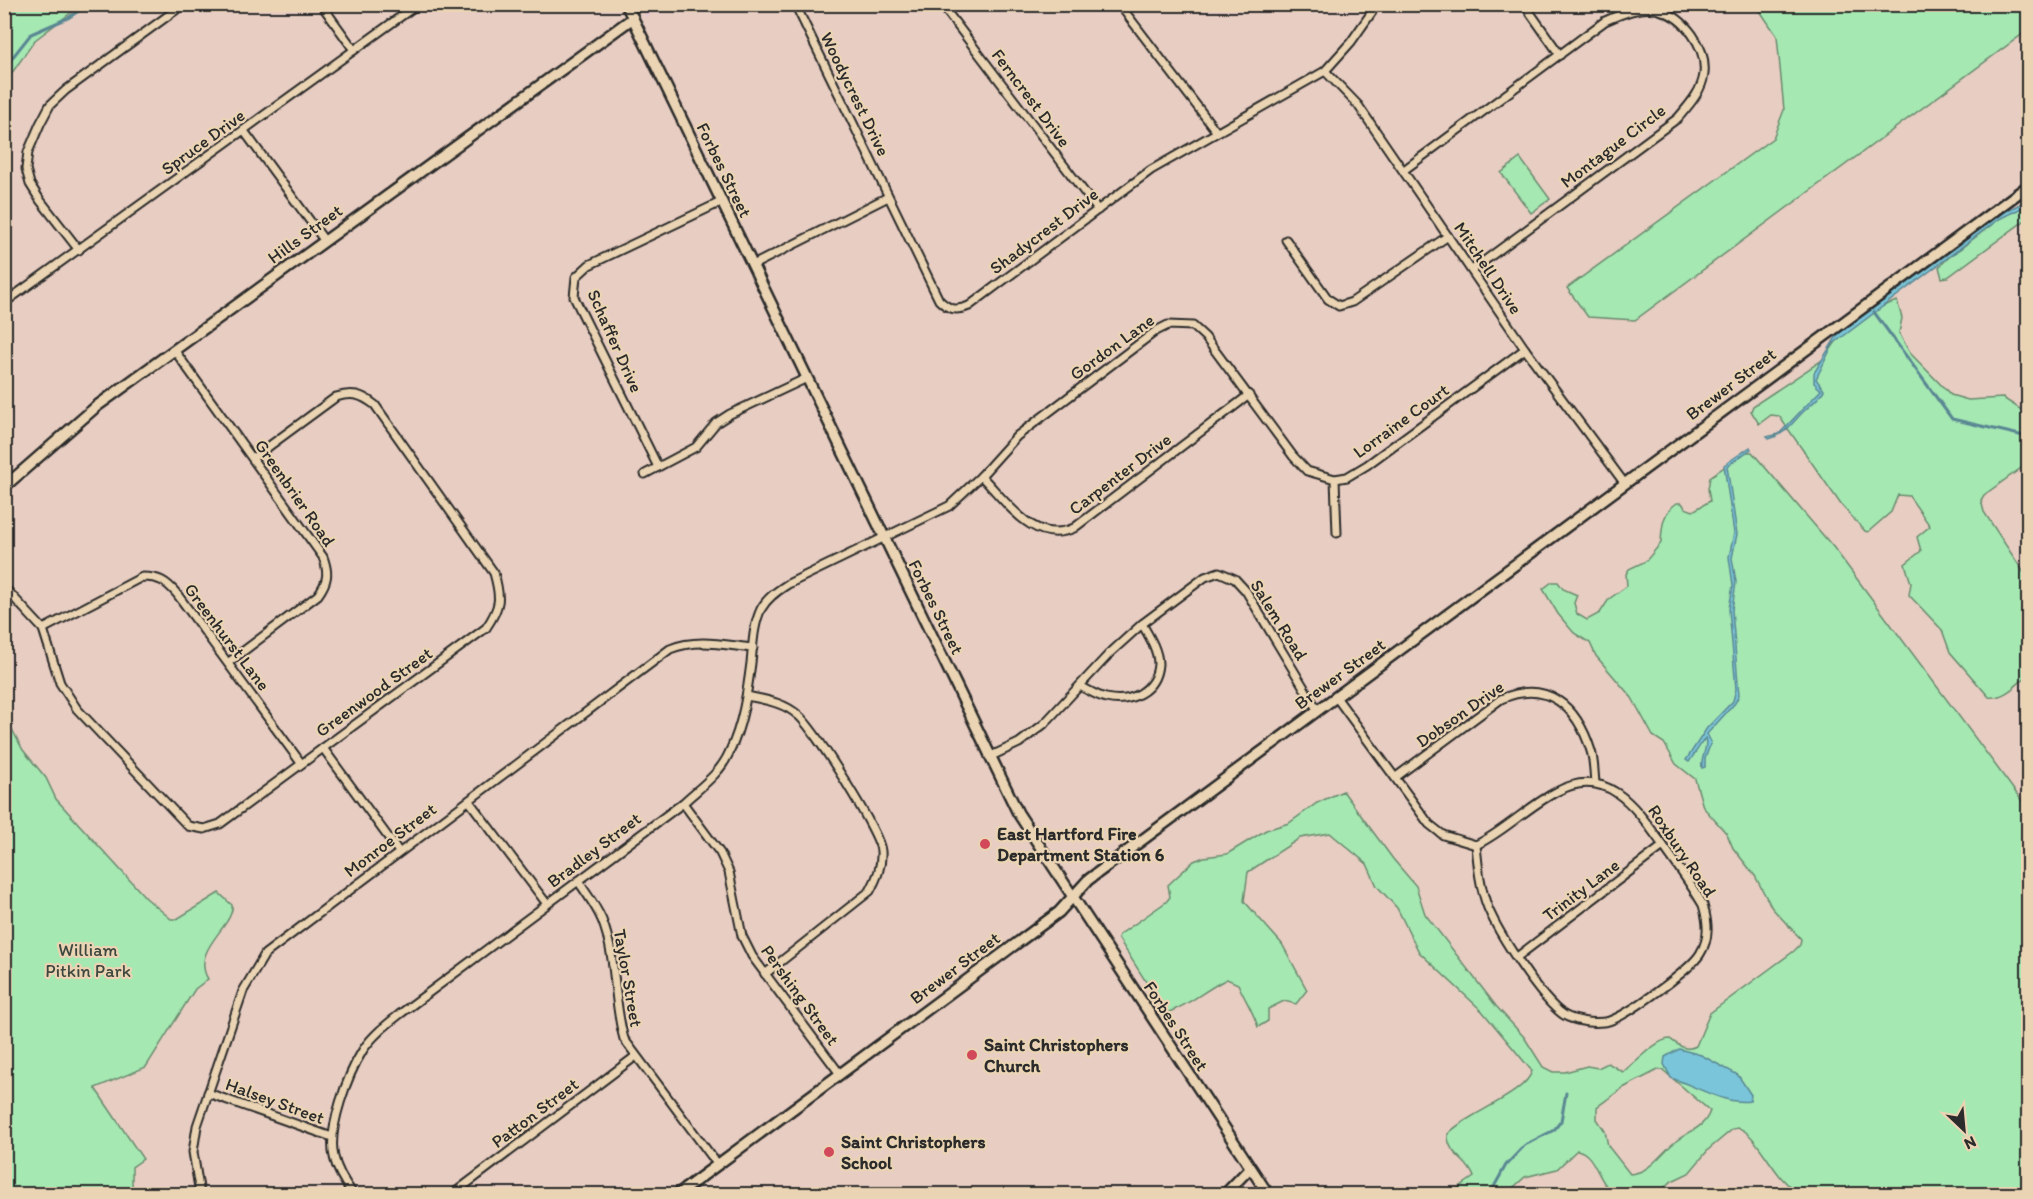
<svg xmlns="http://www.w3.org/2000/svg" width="2033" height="1199" font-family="Itim,sans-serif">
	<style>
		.built { fill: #e7c8cc }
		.green { fill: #a5e8b2; stroke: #688a6e; stroke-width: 1.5; fill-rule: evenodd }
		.water { fill: #7ac5d9; stroke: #5a8793; stroke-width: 1.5 }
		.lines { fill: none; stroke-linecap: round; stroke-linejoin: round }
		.stream { stroke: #5a8793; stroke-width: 3 }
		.street-casing { stroke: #2b2b2b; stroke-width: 11 }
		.secondary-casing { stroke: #2b2b2b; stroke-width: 14 }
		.street { stroke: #ead4b3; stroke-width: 7 }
		.secondary { stroke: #ead4b3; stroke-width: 9 }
		.poi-dot { fill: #d1495b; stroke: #ead4b3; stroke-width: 2 }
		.labels { text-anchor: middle; stroke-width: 4.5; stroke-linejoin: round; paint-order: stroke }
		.street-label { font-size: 18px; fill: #2b2b2b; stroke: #ead4b3 }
		.poi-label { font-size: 18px; font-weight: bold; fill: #2b2b2b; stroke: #ead4b3; text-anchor: start }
		.park-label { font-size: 18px; fill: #3d473f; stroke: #ead4b3 }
	</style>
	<rect width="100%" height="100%" fill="#e8cdc2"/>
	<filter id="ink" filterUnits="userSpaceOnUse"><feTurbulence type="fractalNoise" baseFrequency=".0167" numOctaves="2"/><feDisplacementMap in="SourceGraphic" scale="12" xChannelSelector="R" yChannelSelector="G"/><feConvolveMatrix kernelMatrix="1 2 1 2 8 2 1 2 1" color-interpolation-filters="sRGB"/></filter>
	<g filter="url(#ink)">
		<polygon class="built" points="639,5 664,5 646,18"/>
		<g class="green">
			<polygon points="4,5 81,5 35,40 5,83"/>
			<polygon points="1756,5 2028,5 2028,30 1635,320 1588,317 1567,288 1773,138 1784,110 1777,36"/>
			<polygon points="1520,158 1550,199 1531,213 1501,173"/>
			<polygon points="2028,204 2028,218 1948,277 1942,278 1939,267 1947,259 2007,213"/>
			<path d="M1897 301 1902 318 1899 333 1910 353 1951 395 1968 400 2003 398 2028 414V463L1984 495 1981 500 1984 512 2028 579V675C2017 684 2005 699 1989 697L1950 652 1942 630 1909 595 1911 583 1905 564 1921 551 1917 537 1930 526 1909 496 1898 495 1891 512 1868 532 1865 531 1842 506 1779 416 1771 415 1759 424 1751 411 1753 406 1824 359 1840 336 1868 315 1883 306Z"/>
			<path d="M1746 452H1752L1834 548 2028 809V1194H1802C1775 1184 1758 1132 1738 1128L1733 1129 1709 1149 1689 1173 1672 1181 1657 1194C1645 1194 1629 1198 1618 1194 1597 1188 1598 1154 1577 1150L1557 1169 1525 1177 1506 1194H1449L1474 1177C1468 1159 1447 1155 1448 1134 1467 1113 1525 1095 1532 1071L1482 1011 1419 952 1397 908 1377 886 1367 864 1330 833 1300 838 1248 872 1244 901 1282 944 1307 990 1296 1004 1284 1001 1268 1009V1021L1258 1027C1253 1011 1245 1000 1238 984L1227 979C1206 989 1191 1004 1169 1012L1164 1010 1118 938 1119 935 1166 902 1170 897 1168 885 1194 861 1204 857 1227 854 1266 830 1289 823 1317 803 1343 791 1393 859 1416 886 1425 914 1496 1006 1524 1037 1543 1067 1553 1072H1565L1587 1066 1598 1068 1608 1063 1623 1072C1635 1062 1657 1039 1670 1039 1678 1045 1686 1052 1696 1046L1710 1013 1794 951 1800 945 1801 939 1772 908 1755 876 1733 848 1727 834 1703 807 1695 779 1676 764 1664 743 1653 736 1632 698 1596 656 1590 643 1574 633 1558 614 1543 589 1552 582H1558L1563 589 1577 595 1574 603 1577 614 1587 620 1600 613 1609 599 1627 586 1626 574 1629 569 1646 561 1661 543C1662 527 1662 513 1677 503H1682L1685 508 1693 511 1710 501 1708 489 1710 477ZM1658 1070H1663L1710 1111C1704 1129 1688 1131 1675 1142 1661 1153 1650 1173 1630 1174L1608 1146 1605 1131 1597 1119V1107L1623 1088Z"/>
			<path d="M5 716 23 750 46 778 56 799 146 898 171 919H177L219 893 232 905C235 926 190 949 208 979L195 989 146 1067 95 1088 143 1159 132 1167V1194H5Z"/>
		</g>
		<g class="water">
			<path d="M2028 200V205L1999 219 1833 344 1816 379 1824 390C1818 400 1811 404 1803 412 1791 424 1786 434 1769 439L1767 437 1779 434 1821 390 1814 383V373L1838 334 2004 212Z"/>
			<path d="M1750 447 1751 449 1727 466 1737 534 1732 558 1736 582 1732 610 1739 695 1735 703 1707 734 1711 742 1705 759V767L1702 768C1700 757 1709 748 1705 738L1689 762 1686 760 1707 728 1733 701 1736 689 1729 609 1733 585 1729 557 1734 533 1724 465Z"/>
			<path d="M1679 1049 1701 1055 1738 1075 1751 1095 1750 1101C1725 1105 1696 1086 1671 1078L1664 1064 1665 1057Z"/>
		</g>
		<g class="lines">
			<g class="stream">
				<polyline points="4,68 31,34 68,18 89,4"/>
				<polyline points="1874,312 1952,419 2028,437"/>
				<polyline points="1490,1194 1506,1165 1525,1145 1554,1130 1561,1121 1566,1093"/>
			</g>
			<g class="street-casing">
				<g id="street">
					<polyline points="321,4 354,50"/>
					<path d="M795 4 939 300C949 310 956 311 969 306L1151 170 1325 71 1351 42 1372 12 1374 4"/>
					<polyline points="941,4 1098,210"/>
					<polyline points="1119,4 1216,131"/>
					<polyline points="1524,4 1560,55"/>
					<polyline points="1325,71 1358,105 1525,349 1625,484"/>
					<polyline points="244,131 324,240"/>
					<path d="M1404 170 1605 21C1621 14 1641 5 1659 10 1685 17 1707 47 1704 74 1702 91 1689 105 1678 118L1472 270"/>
					<polyline points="1286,240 1328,299 1339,306 1352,302 1448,236"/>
					<polyline points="79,250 40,200 30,184 26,169 28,152 40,124 50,105 66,90 184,4"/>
					<polyline points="753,265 888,197"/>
					<polyline points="4,303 418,4"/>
					<path d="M175 351 323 557C329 573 328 581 318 595L229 662"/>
					<polyline points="658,467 574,297 576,277 589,265 721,202"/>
					<polyline points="645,474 696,447 716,423 730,414 807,378"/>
					<path d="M981 476C1007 502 1034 546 1074 528L1249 395"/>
					<polyline points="1337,533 1335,479 1347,477 1367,465 1525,349"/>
					<path d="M4 587 43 629 60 683 77 709 188 826 204 829 220 824 486 628C501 606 501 598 494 573L375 405C361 394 352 392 336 397L253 458"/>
					<path d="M43 629 142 577C159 577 166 581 177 594L301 763"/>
					<path d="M1080 686C1088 690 1097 696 1106 698 1130 704 1156 691 1158 664 1158 650 1149 636 1142 624"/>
					<path d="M747 696C765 700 783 702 798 715 814 728 880 833 881 851 882 866 877 878 870 891L765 974"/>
					<path d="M1336 697 1429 824 1443 835 1476 845C1478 866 1480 888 1488 908 1499 934 1541 1000 1564 1015 1569 1018 1576 1020 1582 1021 1589 1023 1602 1023 1609 1021 1628 1015 1690 970 1700 954 1710 938 1708 922 1703 905 1691 884 1676 864 1662 844 1636 808 1607 764 1556 792 1527 807 1505 831 1476 845"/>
					<polyline points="323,748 399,852"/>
					<polyline points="989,757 1019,743 1044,724 1110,653 1142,624 1205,577 1219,572 1235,579 1246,591 1318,711"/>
					<path d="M1396 777 1501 699C1547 679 1577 706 1591 751 1594 760 1594 773 1595 783"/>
					<polyline points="469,801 547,904"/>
					<polyline points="683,803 720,853 729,872 742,936 752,956 840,1074"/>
					<path d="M578 881C587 894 596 906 602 920 617 958 613 1000 624 1039L718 1165"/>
					<polyline points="1517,957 1663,846"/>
					<polyline points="208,1093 332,1137"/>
					<path d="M200 1194 193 1152 197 1126 243 991 265 954 670 649C697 638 724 645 753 648"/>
					<path d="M353 1194C345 1183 337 1171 334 1157 327 1129 348 1074 363 1050 372 1036 386 1025 400 1014L683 803C699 788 720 774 729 753 743 724 747 694 751 663 753 645 753 626 761 609 767 598 777 591 788 584L949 506 981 476 1017 436 1156 331 1168 325 1193 326 1205 337 1293 456 1307 471 1335 479"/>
					<polyline points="453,1194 636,1056"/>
				</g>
			</g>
			<g class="secondary-casing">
				<g id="secondary">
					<polyline points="626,4 1018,813 1268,1194"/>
					<polyline points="4,487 97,406 633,18"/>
					<polyline points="678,1194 1059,912 1088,880 2028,186"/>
					<polyline points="1225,1194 1250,1168"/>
				</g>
			</g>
			<use href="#street" class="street"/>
			<use href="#secondary" class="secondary"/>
		</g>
	</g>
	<g class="poi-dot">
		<circle cx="985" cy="844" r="6"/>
		<circle cx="972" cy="1055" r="6"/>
		<circle cx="829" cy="1152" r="6"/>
	</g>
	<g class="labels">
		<g class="street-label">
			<text transform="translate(855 94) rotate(64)" y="6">Woodycrest Drive</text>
			<text transform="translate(1031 98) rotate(53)" y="6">Ferncrest Drive</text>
			<text transform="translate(203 142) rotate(-36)" y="6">Spruce Drive</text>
			<text transform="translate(1613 146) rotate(-37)" y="6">Montague Circle</text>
			<text transform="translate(724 170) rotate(64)" y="6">Forbes Street</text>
			<text transform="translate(1044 231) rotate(-37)" y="6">Shadycrest Drive</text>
			<text transform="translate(305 234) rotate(-36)" y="6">Hills Street</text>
			<text transform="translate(1488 268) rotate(56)" y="6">Mitchell Drive</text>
			<text transform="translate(615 341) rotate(66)" y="6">Schaffer Drive</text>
			<text transform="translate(1112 347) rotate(-36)" y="6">Gordon Lane</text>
			<text transform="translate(1731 384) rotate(-37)" y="6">Brewer Street</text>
			<text transform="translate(1401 421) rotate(-36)" y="6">Lorraine Court</text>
			<text transform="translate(1120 474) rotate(-37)" y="6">Carpenter Drive</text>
			<text transform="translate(295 493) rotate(55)" y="6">Greenbrier Road</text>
			<text transform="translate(936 607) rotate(64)" y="6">Forbes Street</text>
			<text transform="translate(1279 620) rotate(58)" y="6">Salem Road</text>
			<text transform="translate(227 637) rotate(53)" y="6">Greenhurst Lane</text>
			<text transform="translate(1340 674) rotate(-36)" y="6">Brewer Street</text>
			<text transform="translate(374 692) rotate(-36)" y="6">Greenwood Street</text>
			<text transform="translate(1460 714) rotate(-35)" y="6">Dobson Drive</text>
			<text transform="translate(390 840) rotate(-37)" y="6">Monroe Street</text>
			<text transform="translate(594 850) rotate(-37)" y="6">Bradley Street</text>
			<text transform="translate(1682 851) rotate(56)" y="6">Roxbury Road</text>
			<text transform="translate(1581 890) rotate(-37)" y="6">Trinity Lane</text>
			<text transform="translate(955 968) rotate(-37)" y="6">Brewer Street</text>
			<text transform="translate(628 978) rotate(80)" y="6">Taylor Street</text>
			<text transform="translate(800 995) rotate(54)" y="6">Pershing Street</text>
			<text transform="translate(1176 1026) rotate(57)" y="6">Forbes Street</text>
			<text transform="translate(275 1101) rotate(20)" y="6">Halsey Street</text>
			<text transform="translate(535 1113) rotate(-37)" y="6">Patton Street</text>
		</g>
		<g class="poi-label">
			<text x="997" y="840">East Hartford Fire<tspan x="997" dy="21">Department Station 6</tspan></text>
			<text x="984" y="1051">Saint Christophers<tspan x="984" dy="21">Church</tspan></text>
			<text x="841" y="1148">Saint Christophers<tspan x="841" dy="21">School</tspan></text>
		</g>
		<g class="park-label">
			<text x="88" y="956">William<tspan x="88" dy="21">Pitkin Park</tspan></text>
		</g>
	</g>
	<rect width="2033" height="1199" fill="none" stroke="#ead4b3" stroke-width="24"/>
	<rect x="12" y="12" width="2009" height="1175" fill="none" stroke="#2b2b2b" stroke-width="2" filter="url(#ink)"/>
	<g transform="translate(1964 1130) rotate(154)" stroke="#ead4b3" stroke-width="4.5" paint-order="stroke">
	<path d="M0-4.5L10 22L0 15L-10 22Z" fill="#2b2b2b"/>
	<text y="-9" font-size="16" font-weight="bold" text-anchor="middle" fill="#2b2b2b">N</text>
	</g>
</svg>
